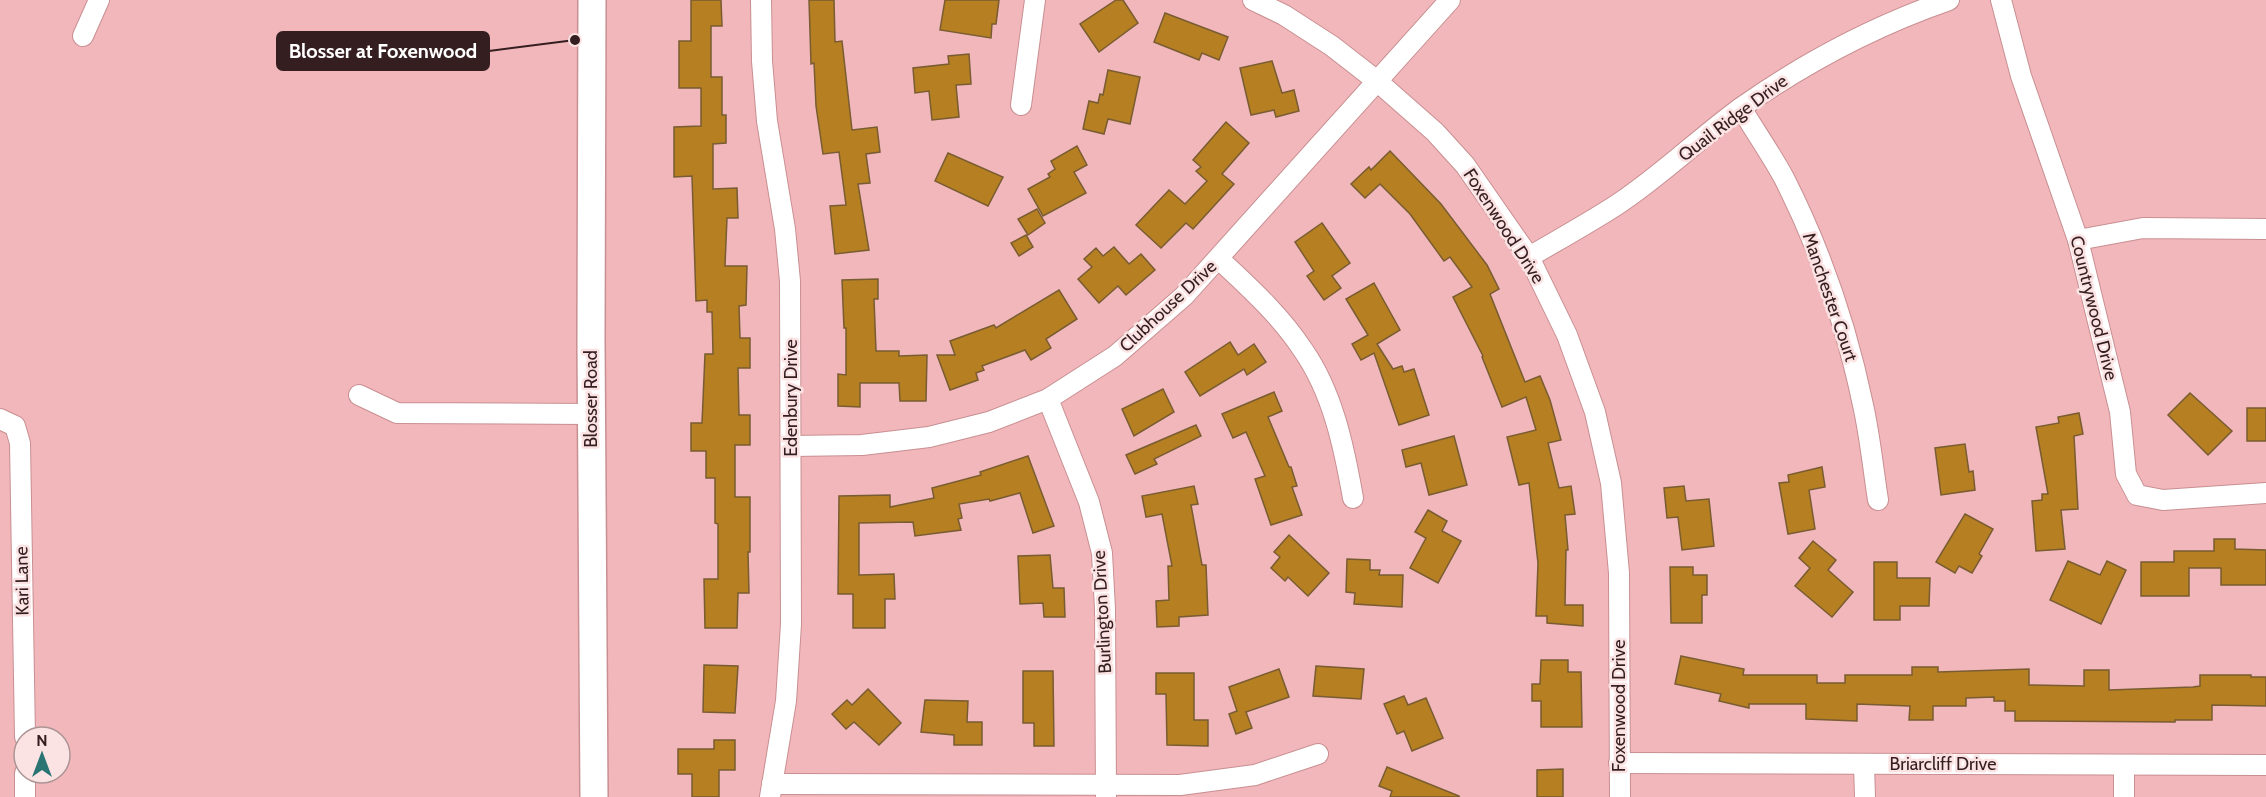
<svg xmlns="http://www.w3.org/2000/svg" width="2266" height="797" font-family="Cabin,sans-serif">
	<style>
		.building { fill: #b67f22; stroke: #795c32; stroke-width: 1.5 }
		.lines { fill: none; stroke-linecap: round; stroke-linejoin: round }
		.street-casing { stroke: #c88f92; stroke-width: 22 }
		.secondary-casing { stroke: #c88f92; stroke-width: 30 }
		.street { stroke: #fff; stroke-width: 20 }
		.secondary { stroke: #fff; stroke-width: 27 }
		.labels { text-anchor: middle; stroke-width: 5; stroke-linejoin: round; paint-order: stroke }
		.street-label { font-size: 18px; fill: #351e20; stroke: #fbe2e3 }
		.leader { fill: none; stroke: #351e20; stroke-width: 2 }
		.callout-dot { fill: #351e20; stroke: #fbe2e3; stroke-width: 2 }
		.callout { fill: #351e20; stroke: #351e20; stroke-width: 2 }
		.callout-label { font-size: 20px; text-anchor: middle; font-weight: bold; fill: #fff }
	</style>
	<rect width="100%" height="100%" fill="#f2b7ba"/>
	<g class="building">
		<polygon points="691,0 721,0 722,26 711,26 711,77 722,77 722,115 726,115 726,143 713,144 713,189 737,188 738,218 727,218 725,266 747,266 746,305 739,306 740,338 750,338 750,368 738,368 739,415 750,415 750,445 735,445 735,497 750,497 750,552 748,552 749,593 738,593 737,628 705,628 704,579 718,579 718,524 715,523 715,478 706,478 706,451 691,451 691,423 702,423 705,354 713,354 712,312 707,312 707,300 696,301 692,176 674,177 674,127 701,126 701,88 679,88 679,41 691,41"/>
		<polygon points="809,0 834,0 835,42 842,41 852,130 877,127 880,152 866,154 870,183 858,184 869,250 835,254 830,206 846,205 839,152 823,154 816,106 814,63 811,64"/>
		<polygon points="945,0 999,0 996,24 992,24 991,38 940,30"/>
		<polygon points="1116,0 1123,0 1138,23 1099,52 1080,24"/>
		<polygon points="1165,13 1228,37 1219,60 1202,53 1199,60 1154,42"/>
		<polygon points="969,54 971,84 956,85 959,117 932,120 929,91 915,93 913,68 949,64 948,56"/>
		<polygon points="1272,61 1282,93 1294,90 1299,111 1276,117 1274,110 1251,115 1240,68"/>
		<polygon points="1108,70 1140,77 1130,124 1108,119 1104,134 1083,129 1089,101 1098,103 1100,94 1103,95"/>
		<polygon points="1226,122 1249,143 1222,174 1234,184 1193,229 1186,223 1161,248 1136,225 1169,190 1185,204 1207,181 1196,171 1201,167 1193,160"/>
		<polygon points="1077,146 1087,165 1074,172 1086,193 1043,216 1028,189 1050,177 1048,174 1055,169 1051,161"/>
		<polygon points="1390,151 1441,204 1487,265 1499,289 1490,294 1525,382 1540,376 1550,400 1561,440 1548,443 1559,488 1571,486 1575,514 1565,515 1568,550 1566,550 1565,605 1583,605 1583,626 1547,623 1547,616 1536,616 1538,563 1529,483 1519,485 1507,437 1536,430 1526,397 1502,407 1482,357 1483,356 1453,297 1472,287 1450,257 1444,261 1410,214 1380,184 1365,198 1351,184 1369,167 1371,170"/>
		<polygon points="948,153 1003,177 988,206 935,181"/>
		<polygon points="1037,209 1045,223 1028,235 1018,219"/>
		<polygon points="1322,223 1350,263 1332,276 1341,288 1324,300 1307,276 1314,271 1295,242"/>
		<polygon points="1026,235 1033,247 1019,256 1011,243"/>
		<polygon points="1114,247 1129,264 1141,254 1155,270 1126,295 1118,286 1099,303 1078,279 1092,267 1084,259 1096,248 1103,256"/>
		<polygon points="878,279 878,299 874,299 876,351 899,351 899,356 927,355 926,401 900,401 899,383 860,383 860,407 838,406 838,374 846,375 846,328 844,328 842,280"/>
		<polygon points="1374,283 1400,330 1377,344 1393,369 1402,366 1404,372 1414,369 1429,415 1399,425 1374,353 1361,360 1352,344 1368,335 1346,299"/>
		<polygon points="1059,290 1077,319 1046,339 1051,348 1031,360 1025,350 982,366 984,370 976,373 978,380 950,390 937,355 955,355 950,341 994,325 996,328"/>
		<polygon points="1230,342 1238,355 1254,344 1266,362 1247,375 1244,369 1200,396 1185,372"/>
		<polygon points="1163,389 1174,412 1134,436 1122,409"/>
		<polygon points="1274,392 1282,411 1268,417 1289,467 1291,467 1297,486 1292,487 1302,515 1271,525 1255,479 1265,476 1246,432 1233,438 1222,414"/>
		<polygon points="2190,393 2232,431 2208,455 2168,415"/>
		<rect x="2247" y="408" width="19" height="33"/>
		<polygon points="2079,413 2083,434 2074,436 2078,509 2061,510 2065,549 2036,551 2032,501 2042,500 2042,494 2048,494 2036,427 2059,423 2058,417"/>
		<polygon points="1196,425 1201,436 1154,459 1157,464 1135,474 1126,455"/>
		<polygon points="1454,436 1467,485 1429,495 1421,463 1406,467 1402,450"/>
		<polygon points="1965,444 1969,472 1973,471 1975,490 1941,495 1935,448"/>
		<polygon points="1028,456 1054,526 1033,533 1020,493 990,501 989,499 959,504 962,518 958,519 961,530 915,536 913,522 859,523 859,575 894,574 895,599 885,599 885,628 853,628 853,594 838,594 839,496 890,495 890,507 934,498 932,488 981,475 980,472"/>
		<polygon points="1822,467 1825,487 1809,490 1815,529 1788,534 1779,483 1789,482 1788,475"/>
		<polygon points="1194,486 1198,504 1191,505 1202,565 1206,565 1208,615 1179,617 1179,626 1157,627 1156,601 1169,600 1168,566 1172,566 1162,514 1146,517 1142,496"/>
		<polygon points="1684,486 1686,501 1709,499 1714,546 1682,550 1678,517 1667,518 1664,488"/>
		<polygon points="1428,510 1447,521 1442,531 1461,541 1438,583 1410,568 1426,538 1415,532"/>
		<polygon points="1965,514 1993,529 1979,554 1982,556 1972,573 1959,566 1955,573 1936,562"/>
		<polygon points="1289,535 1329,573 1308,596 1288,577 1285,581 1271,568 1280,557 1274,552"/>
		<polygon points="2214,539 2235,539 2235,549 2266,550 2266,585 2221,585 2221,568 2189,568 2189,596 2141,596 2141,562 2174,562 2174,551 2214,551"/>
		<polygon points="1813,541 1836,560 1828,570 1853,592 1832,617 1795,586 1810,568 1799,558"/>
		<polygon points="1050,555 1053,588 1064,588 1065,617 1044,617 1043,603 1020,604 1018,556"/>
		<polygon points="1347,559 1370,560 1370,570 1380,570 1379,575 1403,575 1402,607 1354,604 1355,593 1346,592"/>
		<polygon points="2068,561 2100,575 2107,561 2126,570 2101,624 2050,600"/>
		<polygon points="1874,562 1897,562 1897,578 1930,578 1929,606 1900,606 1900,620 1874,620"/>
		<polygon points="1670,567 1693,567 1693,575 1707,575 1707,595 1702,595 1702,623 1671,623"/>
		<polygon points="1681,656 1744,669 1743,675 1817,675 1817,683 1845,683 1845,675 1912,675 1912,667 1938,667 1938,672 2029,669 2029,685 2084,686 2084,670 2109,670 2109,690 2193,687 2200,686 2200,675 2251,675 2251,677 2266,677 2266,706 2212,705 2212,720 2175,720 2175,722 2015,721 2015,711 2005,711 2005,701 1994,701 1994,697 1966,698 1966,706 1933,706 1933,720 1909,720 1910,706 1857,704 1857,721 1806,719 1806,704 1749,704 1749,708 1719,701 1721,694 1675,684"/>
		<polygon points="1541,660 1568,660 1568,672 1581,672 1582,727 1541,727 1541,701 1532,701 1532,684 1540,684"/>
		<polygon points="704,665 738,666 735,713 703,712"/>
		<polygon points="1316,666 1364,669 1361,699 1313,696"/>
		<polygon points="1279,669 1289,697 1246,712 1252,728 1236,734 1229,714 1237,711 1229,687"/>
		<polygon points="1023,671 1053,671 1054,746 1034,746 1034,723 1023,723"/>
		<polygon points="1156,673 1194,673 1194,720 1208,720 1208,746 1167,745 1166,694 1156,694"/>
		<polygon points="868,689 901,723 879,745 854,722 846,729 832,714 847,700 852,705"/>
		<polygon points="1404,696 1408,705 1426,698 1443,738 1412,751 1404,731 1397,734 1384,704"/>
		<polygon points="925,700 968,701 967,722 982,722 982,745 954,745 954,735 921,732"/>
		<polygon points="714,740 735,740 735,770 719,770 719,797 692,797 692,774 678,774 678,749 714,749"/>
		<polygon points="1387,767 1459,796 1459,797 1390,797 1392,791 1379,786"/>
		<polygon points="1563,769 1563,797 1537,797 1537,770"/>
	</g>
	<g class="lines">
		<g class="street-casing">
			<g id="street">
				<polyline points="761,0 762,61 767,121 785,229 790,281 791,624 786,701 770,797"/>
				<polyline points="1253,0 1284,15 1332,46 1377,81 1435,132 1465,165 1529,257 1567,335 1595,412 1611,483 1619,573 1620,797"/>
				<polyline points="2001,0 2021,76 2078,240 2120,412 2126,474 2137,495 2163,500 2266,493"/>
				<polyline points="83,36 99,0"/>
				<polyline points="1021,105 1035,0"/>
				<path d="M1741 108C1755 131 1771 154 1784 178 1820 249 1847 328 1863 405 1870 436 1873 468 1878 500"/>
				<polyline points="2078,240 2143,228 2266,229"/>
				<path d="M1529 257C1558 240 1587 224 1615 206 1660 177 1699 138 1742 107 1806 62 1874 26 1949 0"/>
				<path d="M1219 259C1249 287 1280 315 1303 350 1333 393 1344 447 1353 498"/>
				<polyline points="359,395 397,413 591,414"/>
				<polyline points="1048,399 1089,502 1102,553 1105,609 1106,797"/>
				<polyline points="0,419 15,426 20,443 25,737"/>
				<polyline points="791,446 862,445 929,437 989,422 1048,399 1115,356 1184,296 1450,0"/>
				<polyline points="1619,763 2266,765"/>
				<polyline points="1864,764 1865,797"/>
				<polyline points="2124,765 2124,797"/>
				<polyline points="25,773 25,797"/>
				<polyline points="772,784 1180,785 1255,775 1318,754"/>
			</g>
		</g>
		<g class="secondary-casing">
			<polyline id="secondary" points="592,0 591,340 594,797"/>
		</g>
		<use href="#street" class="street"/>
		<use href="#secondary" class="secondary"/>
	</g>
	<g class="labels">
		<g class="street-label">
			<text transform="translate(1733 118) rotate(-37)" y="6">Quail Ridge Drive</text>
			<text transform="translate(1504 226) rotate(57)" y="6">Foxenwood Drive</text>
			<text transform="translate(1830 297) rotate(71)" y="6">Manchester Court</text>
			<text transform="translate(1168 306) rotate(-43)" y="6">Clubhouse Drive</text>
			<text transform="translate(2094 308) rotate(76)" y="6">Countrywood Drive</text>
			<text transform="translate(791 398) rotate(-90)" y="6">Edenbury Drive</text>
			<text transform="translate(591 399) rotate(-90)" y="6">Blosser Road</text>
			<text transform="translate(22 581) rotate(-91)" y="6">Kari Lane</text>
			<text transform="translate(1102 612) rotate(-93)" y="6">Burlington Drive</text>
			<text transform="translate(1619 706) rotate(-90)" y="6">Foxenwood Drive</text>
			<text x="1943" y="770">Briarcliff Drive</text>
		</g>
	</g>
	<path class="leader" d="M575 40L489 51"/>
	<circle class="callout-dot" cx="575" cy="40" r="6"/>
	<rect class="callout" x="277" y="32" width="212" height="38" rx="6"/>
	<g class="callout-label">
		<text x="383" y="58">Blosser at Foxenwood</text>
	</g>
	<g transform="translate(42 755)"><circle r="28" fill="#fbe2e3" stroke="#ac9495" stroke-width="1.5"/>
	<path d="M0-4.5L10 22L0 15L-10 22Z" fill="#2a7474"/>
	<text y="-9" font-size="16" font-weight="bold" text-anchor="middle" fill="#351e20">N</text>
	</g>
</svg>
